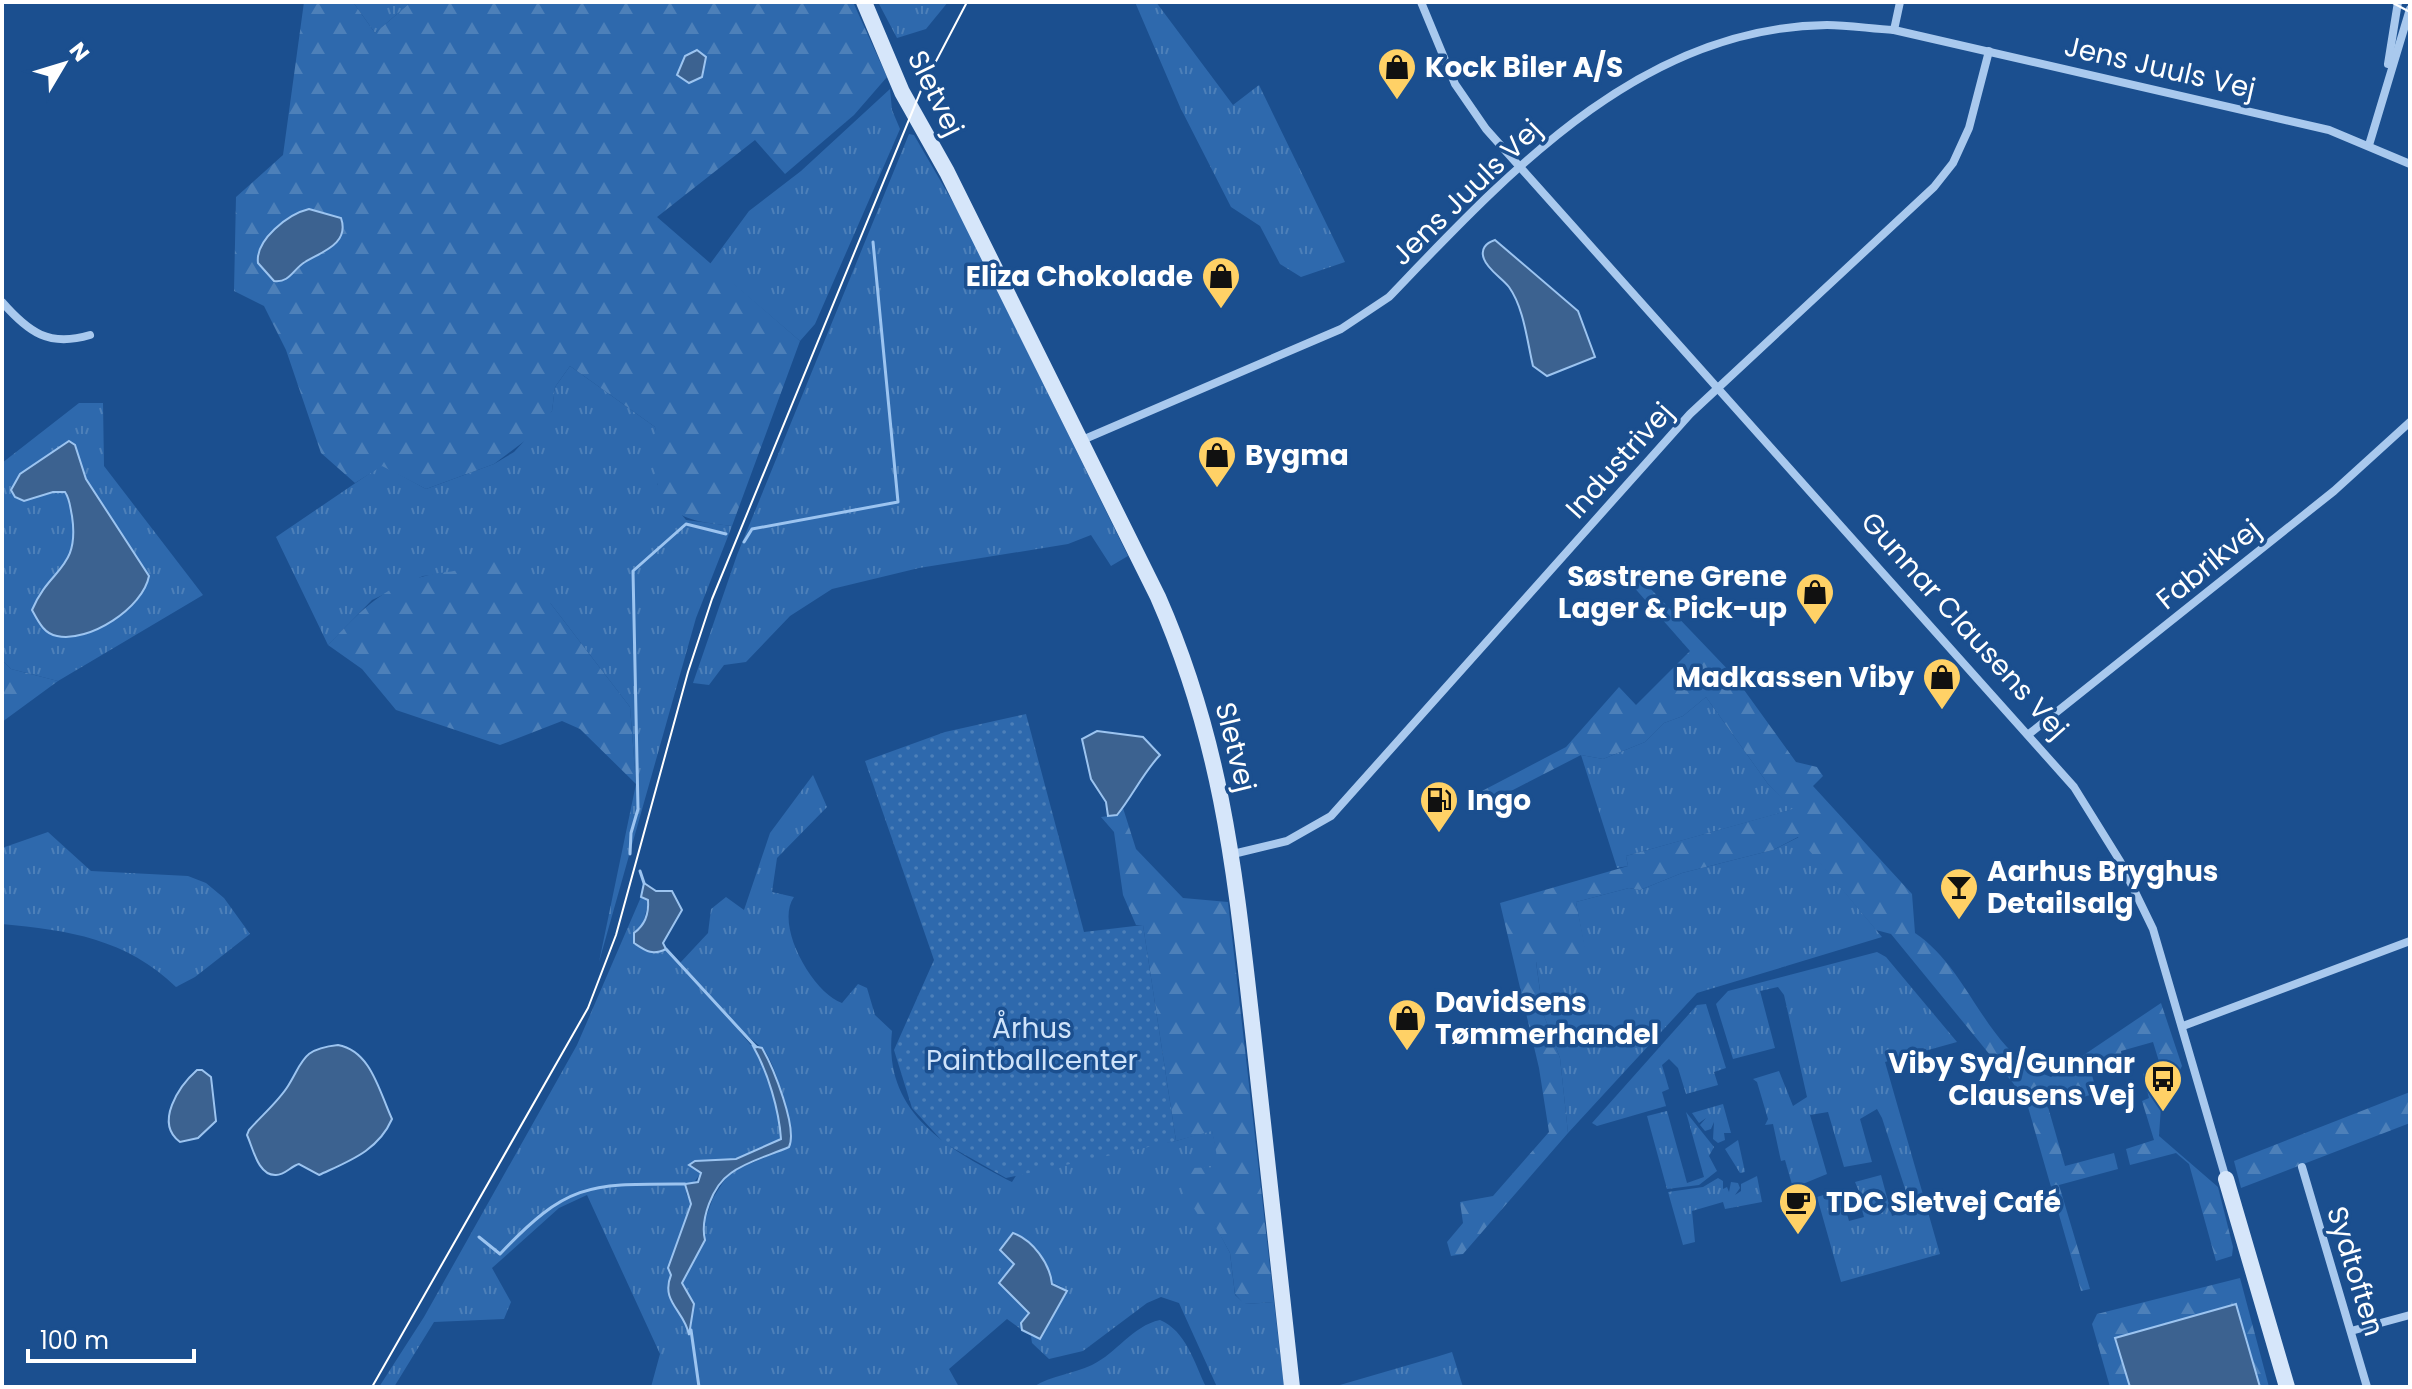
<svg xmlns="http://www.w3.org/2000/svg" width="2412" height="1389" font-family="Poppins,sans-serif">
	<style>
		.grass { fill: url(#grass-tufts); fill-rule: evenodd }
		.forest { fill: url(#forest-firs) }
		.park { fill: url(#park-dots) }
		.water { fill: #3c6290; stroke: #9cc4f0; stroke-width: 2 }
		.lines { fill: none; stroke-linecap: round; stroke-linejoin: round }
		.stream { stroke: #9cc4f0; stroke-width: 3 }
		.street { stroke: #a9c9ee; stroke-width: 8 }
		.secondary { stroke: #d6e6fa; stroke-width: 16 }
		.tram { stroke: #fff; stroke-width: 2 }
		.labels { text-anchor: middle; stroke-width: 7; stroke-linejoin: round; paint-order: stroke }
		.poi-label { font-size: 28px; font-weight: bold; fill: #fff; stroke: #1b4f8f; text-anchor: start }
		.street-label { font-size: 28px; fill: #fff; stroke: #1b4f8f }
		.park-label { font-size: 28px; fill: #cfe3fa; stroke: #1b4f8f }
	</style>
	<defs>
		<pattern id="grass-tufts" width="24" height="20" patternUnits="userSpaceOnUse" patternTransform="scale(2)"><rect width="24" height="20" fill="#2e69ad"/><path d="M3 7l-1-3M5 7V3M7 7l1-3M15 17l-1-3M17 17v-4M19 17l1-3" fill="none" stroke="#4d80b9"/></pattern>
		<pattern id="forest-firs" width="22" height="20" patternUnits="userSpaceOnUse" patternTransform="scale(2)"><rect width="22" height="20" fill="#2e69ad"/><path d="M5 1l3.5 6h-7zM16 11l3.5 6h-7z" fill="#4d80b9"/></pattern>
		<pattern id="park-dots" width="8" height="8" patternUnits="userSpaceOnUse" patternTransform="scale(2)"><rect width="8" height="8" fill="#2e69ad"/><path d="M2 2h.1M6 6h.1" fill="none" stroke="#4d80b9" stroke-width="1.8" stroke-linecap="round"/></pattern>
	</defs>
	<rect width="100%" height="100%" fill="#1b4f8f"/>
	<g class="grass">
		<polygon points="353,2 411,2 375,33"/>
		<polygon points="878,2 948,2 926,29 897,38"/>
		<polygon points="1135,2 1156,2 1233,105 1259,85 1345,262 1301,277 1280,264 1260,226 1231,207 1180,107"/>
		<polygon points="890,89 892,110 900,129 815,324 800,341 710,264 749,211 801,171"/>
		<polygon points="909,134 914,135 962,218 1128,556 1111,566 1091,535 1068,544 919,568 832,589 790,616 746,662 724,665 709,685 693,683 737,555"/>
		<polygon points="570,366 655,427 659,443 657,484 686,520 732,526 696,618 599,962 636,784 630,707 551,604 472,570 423,576 372,600 328,645 276,537 382,465 426,489 494,464 514,452 552,411 555,387"/>
		<polygon points="79,403 103,403 104,466 203,595 58,681 11,669 2,660 2,463"/>
		<polygon points="1706,697 1768,784 1794,809 1626,856 1628,866 1617,868 1581,755 1603,759 1645,742 1664,723 1683,716"/>
		<path d="M813 775 827 807 777 858 772 892 794 897C774 925 813 993 842 1003L858 984 867 988 875 1015 892 1031C883 1114 949 1149 1012 1182L1022 1166 1176 1141 1212 1130 1220 1167 1214 1223 1230 1253 1235 1295 1245 1304 1274 1302 1284 1387H1217L1179 1303 1161 1297 1147 1303 1083 1351 1049 1359 1032 1343 1031 1336 1040 1338 1062 1287 1014 1264 1029 1313 1021 1323 1022 1330 1007 1319 949 1369 959 1387H651L660 1354 587 1195 559 1208 492 1268 511 1302 504 1319 434 1322 394 1387H379L424 1317 577 1045 641 897 649 900 642 927 657 953 666 949 680 963 708 933 711 909 726 897 744 910 770 833ZM734 1023C743 1033 754 1041 763 1049 775 1060 796 1133 789 1147L729 1173 713 1198 682 1283 689 1332C684 1310 661 1301 671 1275L668 1268 691 1204 686 1193 701 1173 690 1165 736 1159 781 1139C780 1124 771 1078 764 1064 757 1049 742 1037 734 1023Z"/>
		<path d="M48 832 91 871 188 876 206 883 224 898 250 934 195 977 176 987C127 939 68 930 2 924V848Z"/>
		<polygon points="1799,837 1882,937 1697,993 1568,1133 1560,1058 1543,1013 1536,961 1586,956 1576,902 1629,888 1640,890 1682,873 1773,850"/>
		<polygon points="1877,952 1886,957 1957,1042 1885,1062 1940,1254 1841,1282 1817,1197 1840,1190 1849,1221 1864,1217 1862,1210 1866,1208 1855,1182 1881,1175 1892,1216 1912,1210 1882,1118 1877,1109 1860,1119 1872,1162 1844,1167 1828,1112 1810,1115 1827,1174 1793,1188 1785,1160 1781,1161 1773,1124 1765,1125 1768,1119 1757,1082 1753,1079 1779,1071 1793,1106 1807,1097 1784,995 1778,987 1760,991 1775,1048 1733,1059 1716,1004 1728,991"/>
		<polygon points="1706,1004 1726,1068 1714,1072 1718,1085 1686,1094 1678,1068 1669,1059 1662,1065 1669,1089 1662,1092 1666,1106 1597,1126 1592,1123 1697,1005"/>
		<polygon points="1723,1104 1731,1133 1724,1133 1725,1140 1718,1143 1713,1139 1714,1122 1711,1129 1705,1131 1700,1125 1706,1118 1699,1123 1692,1113"/>
		<polygon points="1667,1111 1687,1183 1704,1177 1686,1112 1714,1147 1709,1156 1717,1171 1699,1185 1667,1189 1647,1116"/>
		<polygon points="1738,1140 1745,1172 1740,1173 1725,1149"/>
		<polygon points="1757,1176 1762,1202 1725,1209 1723,1202 1692,1211 1695,1242 1683,1245 1668,1192 1703,1187 1718,1178 1723,1181 1723,1189 1727,1187 1729,1192 1731,1182 1738,1183 1740,1188 1735,1195 1741,1191 1741,1184"/>
		<path d="M1160 1320C1186 1331 1194 1362 1206 1387H1033C1052 1375 1073 1374 1092 1365 1117 1353 1132 1326 1160 1320Z"/>
		<polygon points="1452,1352 1463,1387 1333,1387 1436,1357"/>
	</g>
	<g class="forest">
		<path d="M304 2H353L375 33 411 2H853L887 77 854 115 785 174 755 140 657 217 800 341 732 526C701 522 666 521 657 483 653 465 659 446 655 427L570 366 555 387 552 411 538 431 494 464 426 489 382 466 355 483 321 453 286 350 264 306 234 291 236 197 283 155Z"/>
		<path d="M491 557 551 604 630 707 636 784 580 729 562 721 500 745 396 710 362 669 328 645C356 616 383 585 425 576 452 569 466 574 491 557Z"/>
		<path d="M1625 562 1734 676 1796 762 1817 767 1823 776 1813 786 1912 894 1915 933C1972 971 1986 1055 2051 1077L2161 1003 2182 1066 2161 1106 2159 1136 2218 1187 2233 1247 2232 1256 2216 1261 2189 1164 2176 1153 2130 1165 2126 1149 2154 1140 2142 1101 2149 1098 2143 1074 2161 1068 2153 1042 2121 1051 2122 1059 2090 1068 2097 1093 2048 1107 2065 1166 2114 1153 2118 1169 2059 1185 2090 1289 2081 1291 2028 1107 2013 1083 1891 934 1876 930 1798 837 1773 850 1682 873 1640 890 1629 888 1576 902 1587 957 1536 962 1543 1013 1560 1058 1568 1133 1463 1254 1451 1256 1447 1242 1463 1223 1460 1202 1493 1196 1549 1132 1539 1068 1500 903 1628 866 1626 856 1793 809 1768 784 1706 697 1683 716 1664 723 1645 742 1603 759 1581 755 1480 807 1477 798 1482 791 1566 747 1619 687 1636 705 1690 651 1617 568Z"/>
		<polygon points="2,660 11,669 58,681 2,722"/>
		<polygon points="1123,808 1136,849 1183,898 1228,902 1274,1302 1244,1304 1235,1294 1230,1253 1214,1224 1204,1224 1183,1191 1192,1168 1219,1167 1212,1131 1176,1141 1143,925 1136,925 1123,895 1114,832 1101,817 1117,815"/>
		<polygon points="2410,1092 2410,1123 2241,1188 2234,1161"/>
		<polygon points="2240,1278 2269,1387 2260,1387 2236,1304 2115,1338 2130,1387 2110,1387 2092,1324 2097,1314"/>
	</g>
	<polygon class="park" points="1026,714 1084,932 1143,925 1176,1141 1006,1178 944,1143 912,1108 894,1050 934,960 865,761 945,732"/>
	<g class="water">
		<polygon points="697,50 706,57 702,77 689,83 677,75 685,56"/>
		<path d="M309 209 341 218C350 244 321 252 305 262 293 269 290 283 274 281L258 263C255 240 288 214 309 209Z"/>
		<path d="M1495 240 1578 311 1595 357 1547 376 1533 366C1527 341 1524 308 1509 287 1502 278 1488 270 1484 259 1480 249 1486 243 1495 240Z"/>
		<path d="M69 441 75 445 86 479 149 576C143 608 89 643 57 636 44 634 38 621 32 610 50 567 80 570 72 516 70 507 70 499 65 492H53L24 501 15 497 11 490 20 474Z"/>
		<path d="M1097 731 1143 737 1160 755C1143 773 1133 795 1117 815L1108 816 1106 802 1091 779 1082 739Z"/>
		<path d="M644 883 656 891H672L682 910 663 943 666 949C652 956 646 951 634 943V933C645 925 649 913 648 900L641 897Z"/>
		<path d="M338 1045C371 1051 379 1091 392 1119 378 1151 349 1161 319 1175L299 1164C291 1166 285 1175 276 1175 258 1176 253 1148 247 1135L249 1130C261 1116 278 1102 288 1086 304 1060 302 1049 338 1045Z"/>
		<path d="M753 1046 762 1048C773 1067 798 1128 789 1147 771 1155 747 1161 731 1173 712 1186 700 1220 705 1240L682 1283 694 1304 689 1335C685 1311 660 1302 671 1275L668 1268 691 1204 685 1184 698 1182 701 1173 689 1165 695 1161 736 1159 781 1139C779 1110 768 1072 753 1046Z"/>
		<path d="M197 1070H202L211 1077 216 1121 198 1138 180 1142C154 1123 179 1086 197 1070Z"/>
		<path d="M1013 1233C1033 1240 1050 1264 1052 1284L1067 1291 1040 1339 1022 1330 1021 1323 1029 1313 999 1283 1014 1264 1000 1250Z"/>
		<polygon points="2236,1304 2260,1387 2130,1387 2115,1338"/>
	</g>
	<g class="lines">
		<g class="stream">
			<polyline points="744,542 752,529 898,502 873,242"/>
			<polyline points="630,854 631,833 638,809 633,571 686,524 726,534"/>
			<polyline points="640,871 644,883"/>
			<polyline points="666,949 756,1047"/>
			<path d="M479 1237 500 1254C568 1182 589 1184 685 1184"/>
			<polyline points="691,1330 699,1387"/>
		</g>
		<g class="street">
			<polyline points="1421,2 1455,84 1486,129 2074,787 2120,861 2153,929 2226,1179"/>
			<polyline points="1894,30 1900,2"/>
			<polyline points="2388,64 2398,2"/>
			<polyline points="2369,145 2410,9"/>
			<path d="M2 302C29 333 49 347 90 335"/>
			<path d="M1080 441 1341 329 1389 297C1508 173 1641 27 1827 25 1849 25 1872 29 1894 30L2329 130 2410 164"/>
			<polyline points="2029,734 2334,491 2410,422"/>
			<polyline points="1233,854 1287,841 1331,816 1690,414 1934,187 1953,163 1969,128 1989,51"/>
			<polyline points="2183,1026 2410,941"/>
			<polyline points="2302,1167 2367,1387"/>
			<polyline points="2351,1331 2410,1315"/>
		</g>
		<g class="secondary">
			<path d="M864 2 902 92 947 172 1158 597C1223 745 1235 874 1253 1032 1266 1150 1279 1269 1292 1387"/>
			<polyline points="2226,1179 2287,1387"/>
		</g>
		<g class="tram">
			<polyline points="2391,2 2410,12"/>
			<polyline points="372,1387 588,1008 616,935 688,672 712,599 922,88 967,2"/>
		</g>
	</g>
	<defs>
		<g id="shop-pin" transform="scale(2)"><path d="M0 17L-7.5 6A9.5 9.5 0 1 1 7.5 6Z" fill="#ffd166" stroke="#1b4f8f"/><path d="M-5-2.5h2.3a2.7 3.5 0 0 1 5.4 0H5L5.5 6h-11ZM-1.5-2.5h3a1.5 2.3 0 0 0-3 0Z" fill="#111"/></g>
		<g id="fuel-pin" transform="scale(2)"><path d="M0 17L-7.5 6A9.5 9.5 0 1 1 7.5 6Z" fill="#ffd166" stroke="#1b4f8f"/><path d="M-5.5-6h7V0h2V4h1.3V-2.5L3-4.5l.8-.8L6-3V5H2.5V1h-1V6h-7ZM-4.2-4.7v3.2H.2V-4.7Z" fill="#111"/></g>
		<g id="bar-pin" transform="scale(2)"><path d="M0 17L-7.5 6A9.5 9.5 0 1 1 7.5 6Z" fill="#ffd166" stroke="#1b4f8f"/><path d="M-6-5H6L.8 .8V4.5H3.5V6h-7V4.5H-.8V.8Z" fill="#111"/></g>
		<g id="bus-pin" transform="scale(2)"><path d="M0 17L-7.5 6A9.5 9.5 0 1 1 7.5 6Z" fill="#ffd166" stroke="#1b4f8f"/><path d="M-5-6H5V4H4V6H2V4H-2V6H-4V4H-5ZM-3.5-4V0h7V-4ZM-3.5 1.2v1.5H-2V1.2ZM2 1.2v1.5H3.5V1.2Z" fill="#111"/></g>
		<g id="cafe-pin" transform="scale(2)"><path d="M0 17L-7.5 6A9.5 9.5 0 1 1 7.5 6Z" fill="#ffd166" stroke="#1b4f8f"/><path d="M-5.5-4.5H6V0H3Q3 3.5 0 3.5H-2.5Q-5.5 3.5-5.5 0ZM3-3.2v2h1.7v-2ZM-6 4.5H4V6H-6Z" fill="#111"/></g>
	</defs>
	<g fill-rule="evenodd">
		<use href="#shop-pin" x="1397" y="67"/>
		<use href="#shop-pin" x="1221" y="276"/>
		<use href="#shop-pin" x="1217" y="455"/>
		<use href="#shop-pin" x="1815" y="592"/>
		<use href="#shop-pin" x="1942" y="677"/>
		<use href="#fuel-pin" x="1439" y="800"/>
		<use href="#bar-pin" x="1959" y="887"/>
		<use href="#shop-pin" x="1407" y="1018"/>
		<use href="#bus-pin" x="2163" y="1079"/>
		<use href="#cafe-pin" x="1798" y="1202"/>
	</g>
	<g class="labels">
		<g class="poi-label">
			<text x="1425" y="77">Kock Biler A/S</text>
			<text x="1193" y="286" text-anchor="end">Eliza Chokolade</text>
			<text x="1245" y="465">Bygma</text>
			<text x="1787" y="586" text-anchor="end">Søstrene Grene<tspan x="1787" dy="32">Lager &amp; Pick-up</tspan></text>
			<text x="1914" y="687" text-anchor="end">Madkassen Viby</text>
			<text x="1467" y="810">Ingo</text>
			<text x="1987" y="881">Aarhus Bryghus<tspan x="1987" dy="32">Detailsalg</tspan></text>
			<text x="1435" y="1012">Davidsens<tspan x="1435" dy="32">Tømmerhandel</tspan></text>
			<text x="2135" y="1073" text-anchor="end">Viby Syd/Gunnar<tspan x="2135" dy="32">Clausens Vej</tspan></text>
			<text x="1826" y="1212">TDC Sletvej Café</text>
		</g>
		<g class="street-label">
			<text transform="translate(2160 67) rotate(13)" y="10">Jens Juuls Vej</text>
			<text transform="translate(936 93) rotate(64)" y="10">Sletvej</text>
			<text transform="translate(1466 192) rotate(-44)" y="10">Jens Juuls Vej</text>
			<text transform="translate(1619 460) rotate(-48)" y="10">Industrivej</text>
			<text transform="translate(2208 564) rotate(-39)" y="10">Fabrikvej</text>
			<text transform="translate(1965 625) rotate(48)" y="10">Gunnar Clausens Vej</text>
			<text transform="translate(1236 747) rotate(76)" y="10">Sletvej</text>
			<text transform="translate(2356 1271) rotate(73)" y="10">Sydtoften</text>
		</g>
		<g class="park-label">
			<text x="1032" y="1038">Århus<tspan x="1032" dy="32">Paintballcenter</tspan></text>
		</g>
	</g>
	<rect width="2412" height="1389" fill="none" stroke="#ffffff" stroke-width="8"/>
	<g transform="translate(64 64) rotate(52)" stroke="#1b4f8f" stroke-width="6" paint-order="stroke">
	<path d="M0-6L14 30L0 20L-14 30Z" fill="#ffffff"/>
	<text y="-12" font-size="22" font-weight="bold" text-anchor="middle" fill="#ffffff">N</text>
	</g>
	<path d="M28 1349v12h166v-12" fill="none" stroke="#ffffff" stroke-width="4"/>
	<text x="40" y="1349" font-size="24" fill="#ffffff" stroke="#1b4f8f" stroke-width="6" paint-order="stroke">100 m</text>
</svg>
